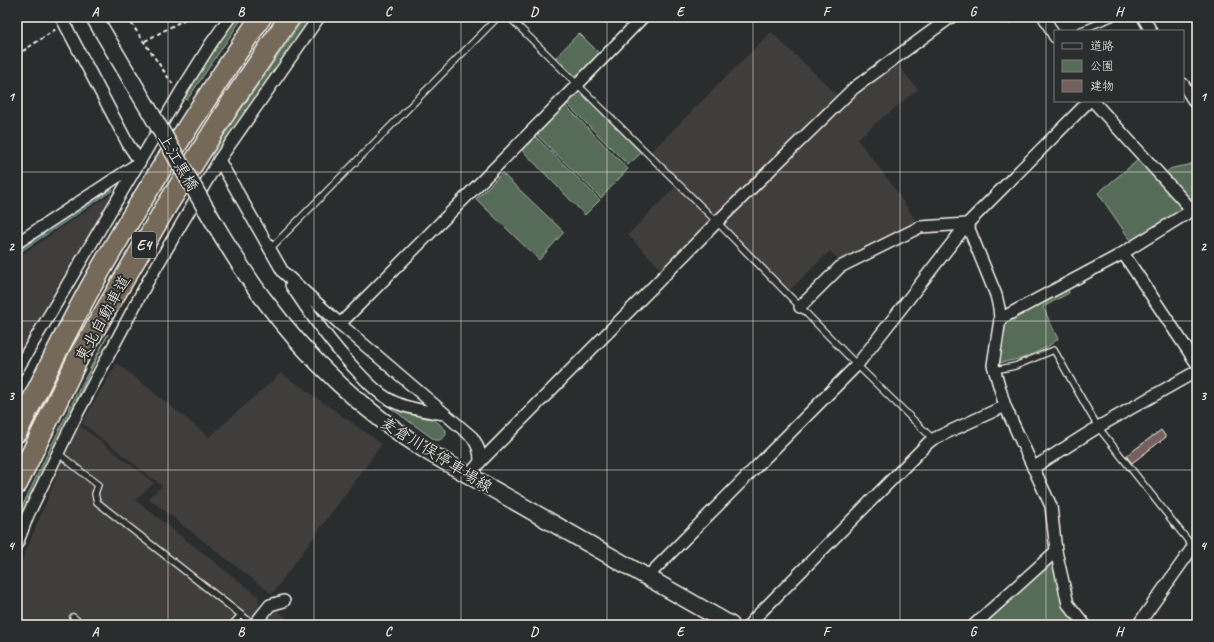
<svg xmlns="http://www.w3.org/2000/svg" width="1214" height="642" font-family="Caveat,'Klee One',sans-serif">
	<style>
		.built { fill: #403d3c }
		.green { fill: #566c58; stroke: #a5aea0 }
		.water { fill: #4d6b70; stroke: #90a1a0 }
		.building { fill: #74615e; stroke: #f4f1e8; filter: url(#shadow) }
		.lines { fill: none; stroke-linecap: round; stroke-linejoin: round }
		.service-casing { stroke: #f4f1e8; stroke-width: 8 }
		.minor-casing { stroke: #f4f1e8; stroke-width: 14 }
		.secondary-casing { stroke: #f4f1e8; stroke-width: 19 }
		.motorway-casing { stroke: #f4f1e8; stroke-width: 23 }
		.path { stroke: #f4f1e8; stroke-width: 2; stroke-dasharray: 4 3; stroke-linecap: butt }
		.service { stroke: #2a2d2e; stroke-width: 5.5 }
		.minor { stroke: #2a2d2e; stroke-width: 11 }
		.secondary { stroke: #2a2d2e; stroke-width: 16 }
		.motorway { stroke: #746a5a; stroke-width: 20 }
		.secondary-bridge-casing { stroke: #f4f1e8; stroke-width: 19; stroke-linecap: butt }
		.secondary-bridge { stroke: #2a2d2e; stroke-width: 16 }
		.grid { fill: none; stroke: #f4f1e8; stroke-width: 1; stroke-opacity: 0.55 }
		.labels { text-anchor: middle; stroke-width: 4; stroke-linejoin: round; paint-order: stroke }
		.shield { fill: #2a2d2e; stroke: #b7b6b0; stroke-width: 1 }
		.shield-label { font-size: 15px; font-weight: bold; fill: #f4f1e8 }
		.street-label { font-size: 16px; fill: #f4f1e8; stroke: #2a2d2e }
		.neatline { fill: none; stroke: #f4f1e8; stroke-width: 1.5 }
		.grid-label { font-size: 13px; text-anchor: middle; font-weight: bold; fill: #f4f1e8 }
	</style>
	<defs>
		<filter id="shadow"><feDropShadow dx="-3.5" dy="3.5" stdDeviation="0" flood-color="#0009"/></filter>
	</defs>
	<rect width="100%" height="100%" fill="#2a2d2e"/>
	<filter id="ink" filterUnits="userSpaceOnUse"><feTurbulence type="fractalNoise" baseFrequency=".025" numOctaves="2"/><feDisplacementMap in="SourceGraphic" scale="8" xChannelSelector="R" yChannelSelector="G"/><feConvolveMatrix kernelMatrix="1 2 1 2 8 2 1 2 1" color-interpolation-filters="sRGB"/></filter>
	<g filter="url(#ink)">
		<g class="built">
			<polygon points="771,32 844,101 895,62 918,89 857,139 890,182 917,223 842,263 830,251 790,290 715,217 661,269 628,235 680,182 650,153"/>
			<polygon points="114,192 17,356 17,258"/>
			<polygon points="117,363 209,437 281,373 382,444 272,594 148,498 162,486 82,423"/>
			<polygon points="78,424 154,483 135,500 258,596 260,610 248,625 17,625 17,573"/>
			<polygon points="273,607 295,625 259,625"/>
		</g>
		<g class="green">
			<polygon points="235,17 243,17 187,100 183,97"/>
			<polygon points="305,17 312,17 216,159 210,154"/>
			<polygon points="579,33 600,54 581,74 574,76 556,57"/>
			<polygon points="580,92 641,153 628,165 566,103 575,93"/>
			<polygon points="565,105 628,169 601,198 537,135"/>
			<polygon points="536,137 600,200 585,215 522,150"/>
			<path d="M1197 159V198L1191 202 1165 174C1167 172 1168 170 1170 169 1179 165 1190 168 1197 159Z"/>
			<polygon points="1138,160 1181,205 1180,212 1131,241 1098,193"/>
			<polygon points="502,173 564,232 539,260 476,199"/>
			<polygon points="1067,287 1069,293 1043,307 1058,339 1047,347 1024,358 999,363 1001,337 1005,320"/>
			<polygon points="108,334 17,527 17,517 72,403"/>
			<polygon points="385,404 418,416 435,420 446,430 446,435 440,440 435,440"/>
			<polygon points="1051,563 1053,565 1063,596 1081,625 981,625 1049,564"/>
		</g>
		<polygon class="water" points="111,187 113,190 17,254 17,251"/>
		<polygon class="building" points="1161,430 1166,437 1132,463 1126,456"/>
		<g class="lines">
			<g class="service-casing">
				<g id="service">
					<polyline points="509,17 717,222 857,365 933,439"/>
					<polyline points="1079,31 1114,17"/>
					<polyline points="271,248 498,17"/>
					<polyline points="995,370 1015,366 1054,350 1098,427 1193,547"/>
					<polyline points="58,453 98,485 95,494 97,502 254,625"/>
					<polyline points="73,617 83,625"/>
					<polyline points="232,625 241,615"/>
				</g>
			</g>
			<g class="minor-casing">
				<g id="minor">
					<polyline points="1004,17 1008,17"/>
					<polyline points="1044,17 1055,37"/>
					<polyline points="1143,17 1151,31"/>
					<polyline points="1183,84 1197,106"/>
					<polyline points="1093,101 1192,210"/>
					<path d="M219 160 283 272 340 324 472 437C478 445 480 451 480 462"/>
					<polyline points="17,243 140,162 128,144 61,17"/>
					<polyline points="1123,253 1197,364"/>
					<path d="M291 285C311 315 331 344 356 370 368 383 382 398 399 404 413 410 429 411 444 414"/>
					<polyline points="800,307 840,267 920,227 967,224 996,295 999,308 1000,319 993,365 1005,406 1051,506 1056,551 1068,604 1085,625"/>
					<polyline points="1000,319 1118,256 1197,207"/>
					<polyline points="340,324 577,85 643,17"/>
					<polyline points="17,370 180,93 212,42 230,17"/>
					<polyline points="1033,468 1098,427 1197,371"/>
					<polyline points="469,475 480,462 717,222 854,88 951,17"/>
					<polyline points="17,544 28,515 75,418 148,281 219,160 319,17"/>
					<polyline points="647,577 857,365 967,224 1089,101"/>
					<polyline points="254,625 270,605 284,601"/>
					<polyline points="749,625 755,618 928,443 933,439 1005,406"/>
					<polyline points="974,625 1056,551"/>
					<polyline points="1138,625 1193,547 1197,549"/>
				</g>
			</g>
			<g class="secondary-casing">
				<g id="secondary">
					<polyline points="94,17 152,115"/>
					<path d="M206 209C224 239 241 269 262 297 307 358 362 411 428 452L731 625"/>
				</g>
			</g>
			<g class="motorway-casing">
				<g id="motorway">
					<path d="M17 432C44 376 71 321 102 267 151 182 205 99 261 17"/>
					<polyline points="17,484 79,356 166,207 230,105 290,17"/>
				</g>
			</g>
			<g class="path">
				<polyline points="127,17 174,86"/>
				<polyline points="145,41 189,17"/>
				<polyline points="17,55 56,29"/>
			</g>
			<use href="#service" class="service"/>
			<use href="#minor" class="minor"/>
			<use href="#secondary" class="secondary"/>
			<use href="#motorway" class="motorway"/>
			<g class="secondary-bridge-casing">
				<polyline id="secondary-bridge" points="152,115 206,209"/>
			</g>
			<use href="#secondary-bridge" class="secondary-bridge"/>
		</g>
	</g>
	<path class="grid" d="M168 17V625M314 17V625M461 17V625M607 17V625M753 17V625M900 17V625M1046 17V625M17 172H1197M17 321H1197M17 470H1197"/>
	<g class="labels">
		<rect class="shield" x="132" y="232" width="24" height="26" rx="3"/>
		<g class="shield-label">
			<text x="144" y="250">E4</text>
		</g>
		<g class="street-label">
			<text transform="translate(179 162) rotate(60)" y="6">上江黒橋</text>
			<text transform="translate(102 318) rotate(-61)" y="6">東北自動車道</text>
			<text transform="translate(437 454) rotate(32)" y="6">麦倉川俣停車場線</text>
		</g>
	</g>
	<rect width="1214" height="642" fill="none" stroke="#2a2d2e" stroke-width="44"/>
	<rect x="1054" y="30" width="130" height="72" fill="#2a2d2e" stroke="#7b7b78"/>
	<rect x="1062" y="43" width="20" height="6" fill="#2a2d2e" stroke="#7b7b78"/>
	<text x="1090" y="50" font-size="12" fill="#f4f1e8">道路</text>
	<rect x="1062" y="60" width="20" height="12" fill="#566c58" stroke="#7b7b78"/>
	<text x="1090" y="70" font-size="12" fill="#f4f1e8">公園</text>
	<rect x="1062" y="80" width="20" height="12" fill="#74615e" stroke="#7b7b78"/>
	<text x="1090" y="90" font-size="12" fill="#f4f1e8">建物</text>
	<rect x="22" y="22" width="1170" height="598" class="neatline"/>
	<g class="grid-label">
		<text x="95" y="16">A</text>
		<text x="241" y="16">B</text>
		<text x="388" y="16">C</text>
		<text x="534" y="16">D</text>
		<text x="680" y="16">E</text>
		<text x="826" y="16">F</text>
		<text x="973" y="16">G</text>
		<text x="1119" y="16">H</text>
		<text x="11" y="101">1</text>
		<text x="1203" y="101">1</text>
		<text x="11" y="251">2</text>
		<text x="1203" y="251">2</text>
		<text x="11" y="400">3</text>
		<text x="1203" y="400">3</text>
		<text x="11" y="550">4</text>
		<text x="1203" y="550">4</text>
		<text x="95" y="636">A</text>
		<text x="241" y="636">B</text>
		<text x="388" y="636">C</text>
		<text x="534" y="636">D</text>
		<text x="680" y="636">E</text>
		<text x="826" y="636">F</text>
		<text x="973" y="636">G</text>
		<text x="1119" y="636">H</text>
	</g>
</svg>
